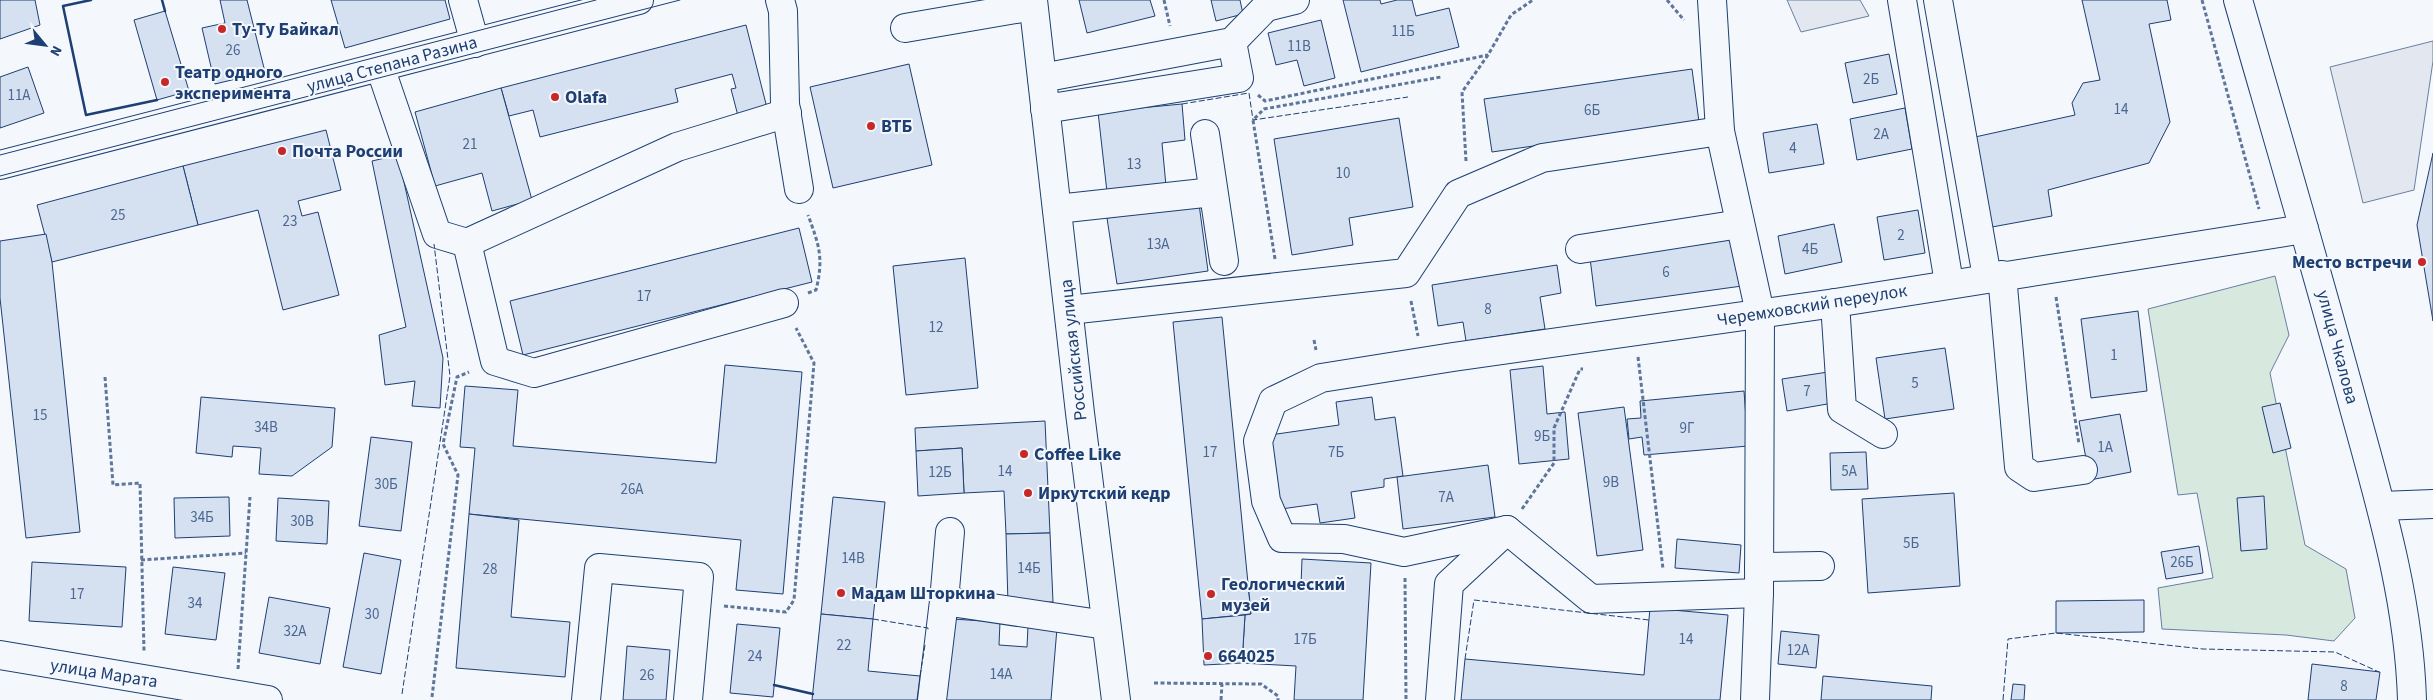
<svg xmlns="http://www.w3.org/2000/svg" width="2433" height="700" font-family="'Source Sans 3',sans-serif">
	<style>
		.green { fill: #d7e8df; stroke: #687fa3 }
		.parking { fill: #e3e8f0; stroke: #687fa3 }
		.building { fill: #d5e0f0; stroke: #1d3f73 }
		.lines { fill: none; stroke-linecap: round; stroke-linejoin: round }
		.minor-casing { stroke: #1d3f73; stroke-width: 30 }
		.major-casing { stroke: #1d3f73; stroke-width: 30 }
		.path { stroke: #5e769c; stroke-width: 3; stroke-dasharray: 4 2.5; stroke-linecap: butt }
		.minor { stroke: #f4f7fb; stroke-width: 28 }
		.major { stroke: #f4f7fb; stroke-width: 28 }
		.tram { stroke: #1d3f73; stroke-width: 1 }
		.fence { stroke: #1d3f73; stroke-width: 1; stroke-dasharray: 6 2.5; stroke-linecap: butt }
		.wall { stroke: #1d3f73; stroke-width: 2.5 }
		.poi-dot { fill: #c62828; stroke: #f4f7fb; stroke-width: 2 }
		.labels { text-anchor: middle; stroke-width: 4; stroke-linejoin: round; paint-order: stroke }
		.number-label { font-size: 15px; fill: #4b6792 }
		.poi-label { font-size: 18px; font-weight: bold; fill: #1d3f73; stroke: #f4f7fb; text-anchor: start }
		.street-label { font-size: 18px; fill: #1d3f73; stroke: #f4f7fb }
	</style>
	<rect width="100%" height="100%" fill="#f4f7fb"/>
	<polygon class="green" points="2275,276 2289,335 2270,373 2305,545 2346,569 2355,618 2334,641 2286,635 2162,629 2158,588 2213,578 2197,493 2178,495 2148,309"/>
	<g class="parking">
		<polygon points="1787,0 1860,0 1869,16 1801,32"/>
		<polygon points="2433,41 2433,61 2414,190 2363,203 2330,67"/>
	</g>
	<g class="building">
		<polygon points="0,0 35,0 40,25 0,39"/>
		<polygon points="220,0 247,0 265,72 215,84 202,28 225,23"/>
		<polygon points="331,0 445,0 450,19 345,48"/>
		<polygon points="1079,0 1150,0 1155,16 1087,33"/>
		<polygon points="1211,0 1240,0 1243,14 1216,21"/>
		<polygon points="1343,0 1380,0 1381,4 1397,0 1412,0 1416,16 1449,8 1459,47 1361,72"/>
		<polygon points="2082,0 2167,0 2171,20 2149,24 2170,122 2149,163 2048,190 2052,216 1992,227 1975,137 2075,115 2072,103 2083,83 2100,80"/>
		<polygon points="165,11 189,91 157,100 134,20"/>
		<polygon points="1321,20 1335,78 1304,86 1297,60 1276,65 1268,33"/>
		<polygon points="746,25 767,108 738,116 731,89 736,88 732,74 675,89 678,102 540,137 533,110 509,116 501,88"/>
		<polygon points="1889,54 1897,94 1853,103 1845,63"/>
		<polygon points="909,64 932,165 833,188 810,87"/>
		<polygon points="28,67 44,113 0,128 0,77"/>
		<polygon points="1692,69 1699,122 1492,152 1484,99"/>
		<polygon points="501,88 532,200 492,211 482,173 435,186 415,112"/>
		<polygon points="1182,104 1185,140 1162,143 1166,186 1107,192 1098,112"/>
		<polygon points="1905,108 1912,149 1857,160 1850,119"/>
		<polygon points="1399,118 1413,207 1349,218 1353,245 1292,255 1274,139"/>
		<polygon points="1817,124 1824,164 1769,173 1763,133"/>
		<polygon points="326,130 341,190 298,201 302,216 318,212 339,295 283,310 258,210 198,225 183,166"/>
		<polygon points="2433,153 2433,321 2417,225"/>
		<polygon points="398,155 443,358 440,408 412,406 415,381 385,385 379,335 406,327 372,161"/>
		<polygon points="183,166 198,225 52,262 37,205"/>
		<polygon points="1199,204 1208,271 1117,284 1107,218"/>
		<polygon points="1918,210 1925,253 1884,260 1877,217"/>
		<polygon points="1834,224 1842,262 1785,274 1778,236"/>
		<polygon points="799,228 812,282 523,355 510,301"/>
		<polygon points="46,234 52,262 80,532 26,538 0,298 0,241"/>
		<polygon points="1735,238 1742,286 1596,306 1590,258"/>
		<polygon points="965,258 978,388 906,395 893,266"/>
		<polygon points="1557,265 1561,293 1540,297 1545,329 1466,341 1463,322 1438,326 1432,285"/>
		<polygon points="2138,311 2147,391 2091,398 2081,319"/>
		<polygon points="1222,317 1251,614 1202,619 1173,322"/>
		<polygon points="1945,348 1954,409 1885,419 1876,358"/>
		<polygon points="725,365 802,372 783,594 736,590 741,540 469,514 475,448 460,447 465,386 518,390 513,446 716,463"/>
		<polygon points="1543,366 1547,414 1565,412 1569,459 1519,464 1510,370"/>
		<polygon points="1828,372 1833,403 1787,411 1782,379"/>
		<polygon points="1744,391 1748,446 1644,455 1642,437 1629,439 1627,419 1641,418 1640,401"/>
		<polygon points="201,397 335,408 332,447 292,476 259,474 261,448 233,446 232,457 196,453"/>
		<polygon points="1372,397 1375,420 1395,417 1403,476 1384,479 1384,487 1351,492 1355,518 1320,523 1317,504 1281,509 1270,435 1339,425 1336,402"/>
		<polygon points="2280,403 2291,448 2273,453 2262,407"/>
		<polygon points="1624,407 1643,550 1597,556 1578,413"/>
		<polygon points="2120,414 2131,472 2090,480 2079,421"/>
		<polygon points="1045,421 1050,533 1006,534 1004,491 964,493 962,448 916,451 915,428"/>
		<polygon points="371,437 412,442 401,531 359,526"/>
		<polygon points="962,448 964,493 918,496 916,451"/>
		<polygon points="1866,452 1868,489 1831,490 1830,453"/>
		<polygon points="1488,465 1495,517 1403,529 1397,477"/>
		<polygon points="1954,493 1960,586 1868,593 1862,499"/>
		<polygon points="2264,496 2267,549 2241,551 2237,498"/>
		<polygon points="229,497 230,536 175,538 174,498"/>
		<polygon points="833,497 885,502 873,619 821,614"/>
		<polygon points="278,498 329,501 327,544 276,541"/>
		<polygon points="469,514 519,520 511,617 570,622 565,677 456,668"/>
		<polygon points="1050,533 1053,602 1008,604 1006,534"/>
		<polygon points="1677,539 1741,545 1739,573 1675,568"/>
		<polygon points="2199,546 2203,573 2166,579 2161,552"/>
		<polygon points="364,553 401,560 381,674 343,667"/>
		<polygon points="1302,559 1371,563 1363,700 1294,700 1296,666 1242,663 1245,615 1251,614 1248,582 1301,585"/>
		<polygon points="32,562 126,567 122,627 29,621"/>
		<polygon points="173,567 225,573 216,640 165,634"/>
		<polygon points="269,597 330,608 320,664 259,653"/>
		<polygon points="2144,600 2144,632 2056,633 2056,601"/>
		<polygon points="1650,608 1728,615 1720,700 1461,700 1465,659 1644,675"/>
		<polygon points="821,614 873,619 868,671 920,676 917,700 812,700"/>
		<polygon points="1245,615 1242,663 1204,665 1202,619"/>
		<polygon points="952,619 1000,622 999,645 1027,647 1028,626 1057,628 1051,700 946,700"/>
		<polygon points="737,624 780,628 773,697 730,693"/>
		<polygon points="1781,631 1819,635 1816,668 1778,664"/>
		<polygon points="627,646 670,650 666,700 623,700"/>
		<polygon points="2312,664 2380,672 2376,700 2308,700"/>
		<polygon points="1823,676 1932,686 1931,700 1821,700"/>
		<polygon points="2013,684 2025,685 2024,700 2011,700"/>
	</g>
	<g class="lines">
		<g class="minor-casing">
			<g id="minor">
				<polyline points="463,0 475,43"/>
				<polyline points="780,0 783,11 785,104 799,189"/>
				<polyline points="1033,0 1080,413 1116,700"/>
				<polyline points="1712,0 1720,131 1760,313 1759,593 1755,700"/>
				<polyline points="1902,0 1949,283"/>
				<polyline points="1938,0 1987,277"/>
				<polyline points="905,28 1033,6"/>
				<polyline points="380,67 437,234 467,243 495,361 534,373 784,303"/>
				<polyline points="1042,78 1232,42 1266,7 1295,0"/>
				<polyline points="1045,109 1239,78 1232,42"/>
				<polyline points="1205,134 1224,261"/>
				<polyline points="1057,209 1213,192"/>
				<polyline points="467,243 677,147 787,113"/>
				<polyline points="1580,249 1740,224"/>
				<polyline points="2002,275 2019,467 2034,477 2083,470"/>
				<polyline points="1835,303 1842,409 1883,434"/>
				<polyline points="1069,310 1406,273 1458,194 1542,158 1720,131"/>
				<polyline points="2381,506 2433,504"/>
				<polyline points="1507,530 1404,552 1344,539 1282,538 1266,501 1258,441 1273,401 1321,378 1453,357 1835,303 2304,229"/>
				<polyline points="1759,567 1820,566"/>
				<polyline points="944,601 950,532"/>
				<polyline points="0,655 268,700"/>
				<polyline points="586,700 599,568 699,577 688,700"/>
				<polyline points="932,700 944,601 1106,625"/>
				<polyline points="1440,700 1449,584 1507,530 1591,599 1759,593"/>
			</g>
		</g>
		<g class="major-casing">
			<g id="major">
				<path d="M2238 0C2276 132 2315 264 2351 397 2378 496 2409 596 2412 700"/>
				<polyline points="0,165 639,0"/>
			</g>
		</g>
		<g class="path">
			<polyline points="1164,0 1170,26"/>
			<polyline points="1667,0 1684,20"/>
			<polyline points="2202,0 2259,209"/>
			<polyline points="1258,95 1265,101 1488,55"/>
			<polyline points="1466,161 1462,92 1488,55 1511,15 1533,0"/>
			<polyline points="1275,259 1253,120 1264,109 1441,77"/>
			<path d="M808 293 816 290C824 258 819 245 808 215"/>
			<polyline points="2056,297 2079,444"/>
			<polyline points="1411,301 1418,336"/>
			<polyline points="1314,340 1316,350"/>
			<polyline points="1638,357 1663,569"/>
			<polyline points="105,377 113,485 140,483 144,652"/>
			<polyline points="1522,509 1554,463 1554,428 1580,369 1583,369"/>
			<polyline points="141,560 246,553"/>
			<polyline points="1405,578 1406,700"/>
			<polyline points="724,606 786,612 794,600 814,363 796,328"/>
			<polyline points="238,669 250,497"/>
			<polyline points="1154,683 1261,684 1278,696 1278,700"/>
			<polyline points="432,697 458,475 443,444 457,377 469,372"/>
			<polyline points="1221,700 1222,684"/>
		</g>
		<use href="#minor" class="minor"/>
		<use href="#major" class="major"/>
		<g class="tram">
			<polyline points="0,155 596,0"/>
			<polyline points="0,176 680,0"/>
		</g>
		<g class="fence">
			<polyline points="1182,104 1249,93 1253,120 1408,97"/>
			<polyline points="873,619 928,628 928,630"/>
			<polyline points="1465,659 1474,600 1649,620"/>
			<polyline points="920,676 925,645"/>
			<polyline points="402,694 450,376 434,244"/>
			<polyline points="2003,700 2008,639 2056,633 2203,649 2335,652 2379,672"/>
		</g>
		<g class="wall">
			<polyline points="91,0 63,6 86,115 157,100"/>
			<polyline points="162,0 165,11"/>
			<polyline points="774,685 813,694"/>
		</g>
	</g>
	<g class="poi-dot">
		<circle cx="222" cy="29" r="5"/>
		<circle cx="165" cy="82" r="5"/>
		<circle cx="555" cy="97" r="5"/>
		<circle cx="871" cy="126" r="5"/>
		<circle cx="282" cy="151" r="5"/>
		<circle cx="2422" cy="262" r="5"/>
		<circle cx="1024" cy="454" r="5"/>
		<circle cx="1028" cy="493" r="5"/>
		<circle cx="841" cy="593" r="5"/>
		<circle cx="1211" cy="594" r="5"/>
		<circle cx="1208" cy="656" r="5"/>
	</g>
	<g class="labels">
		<g class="number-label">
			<text x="1403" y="36">11Б</text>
			<text x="1299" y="51">11В</text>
			<text x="233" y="55">26</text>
			<text x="1871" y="84">2Б</text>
			<text x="19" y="100">11А</text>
			<text x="2121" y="114">14</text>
			<text x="1592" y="115">6Б</text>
			<text x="1881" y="139">2А</text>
			<text x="470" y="149">21</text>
			<text x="1793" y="153">4</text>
			<text x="1134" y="169">13</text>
			<text x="1343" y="178">10</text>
			<text x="118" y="220">25</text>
			<text x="290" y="226">23</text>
			<text x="1901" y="240">2</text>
			<text x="1158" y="249">13А</text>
			<text x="1810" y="254">4Б</text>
			<text x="1666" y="277">6</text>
			<text x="644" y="301">17</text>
			<text x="1488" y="314">8</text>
			<text x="936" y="332">12</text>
			<text x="2114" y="360">1</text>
			<text x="1915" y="388">5</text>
			<text x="1807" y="396">7</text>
			<text x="40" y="420">15</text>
			<text x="266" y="432">34В</text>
			<text x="1687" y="433">9Г</text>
			<text x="1542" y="441">9Б</text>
			<text x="2105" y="452">1А</text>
			<text x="1210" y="457">17</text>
			<text x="1336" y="457">7Б</text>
			<text x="1005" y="476">14</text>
			<text x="1849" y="476">5А</text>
			<text x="940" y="477">12Б</text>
			<text x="1611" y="487">9В</text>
			<text x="386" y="489">30Б</text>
			<text x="632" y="494">26А</text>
			<text x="1446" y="502">7А</text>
			<text x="202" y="522">34Б</text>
			<text x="302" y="526">30В</text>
			<text x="1911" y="548">5Б</text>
			<text x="853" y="563">14В</text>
			<text x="2182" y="567">26Б</text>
			<text x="1029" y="573">14Б</text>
			<text x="490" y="574">28</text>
			<text x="77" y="599">17</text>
			<text x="195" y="608">34</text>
			<text x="372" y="619">30</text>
			<text x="295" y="636">32А</text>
			<text x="1305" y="644">17Б</text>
			<text x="1686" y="644">14</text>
			<text x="844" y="650">22</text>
			<text x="1798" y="655">12А</text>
			<text x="755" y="661">24</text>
			<text x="1001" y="679">14А</text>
			<text x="647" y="680">26</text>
			<text x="2344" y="691">8</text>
		</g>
		<g class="poi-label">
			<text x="232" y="35">Ту-Ту Байкал</text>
			<text x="175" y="78">Театр одного<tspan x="175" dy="21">эксперимента</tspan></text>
			<text x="565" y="103">Olafa</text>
			<text x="881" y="132">ВТБ</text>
			<text x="292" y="157">Почта России</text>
			<text x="2412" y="268" text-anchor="end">Место встречи</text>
			<text x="1034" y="460">Coffee Like</text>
			<text x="1038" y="499">Иркутский кедр</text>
			<text x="1221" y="590">Геологический<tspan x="1221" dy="21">музей</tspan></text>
			<text x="851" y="599">Мадам Шторкина</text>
			<text x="1218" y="662">664025</text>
		</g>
		<g class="street-label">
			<text transform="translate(392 64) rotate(-15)" y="6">улица Степана Разина</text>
			<text transform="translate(1812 305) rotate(-9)" y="6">Черемховский переулок</text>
			<text transform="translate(2338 347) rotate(75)" y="6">улица Чкалова</text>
			<text transform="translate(1073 350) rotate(-96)" y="6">Российская улица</text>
			<text transform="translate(104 673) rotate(9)" y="6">улица Марата</text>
		</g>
	</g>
	<g transform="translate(45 45) rotate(119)" stroke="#f4f7fb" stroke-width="4" paint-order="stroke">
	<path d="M0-4L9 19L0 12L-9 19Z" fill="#1d3f73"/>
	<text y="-8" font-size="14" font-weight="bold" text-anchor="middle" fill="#1d3f73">N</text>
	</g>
</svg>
